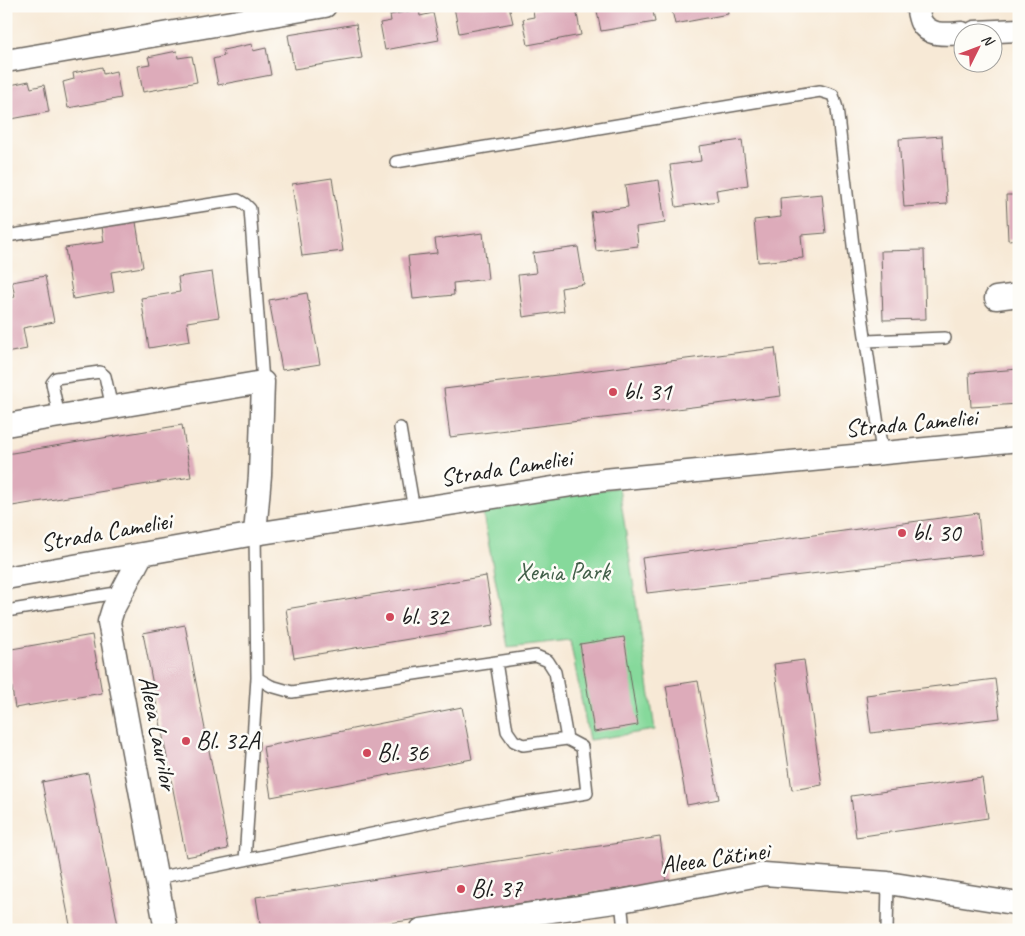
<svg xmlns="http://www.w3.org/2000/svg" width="1025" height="936" font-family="Caveat,sans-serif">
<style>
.green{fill:#86d99b;stroke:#517a5c}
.building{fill:#ddabba}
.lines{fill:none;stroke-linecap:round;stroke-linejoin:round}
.lane-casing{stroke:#69645d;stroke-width:14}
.street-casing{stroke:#69645d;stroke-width:25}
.lane{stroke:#fff;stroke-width:11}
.street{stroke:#fff;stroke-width:22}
.poi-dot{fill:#d1495b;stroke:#fdfcf7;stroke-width:2}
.labels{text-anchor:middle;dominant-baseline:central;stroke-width:5;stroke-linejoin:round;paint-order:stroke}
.poi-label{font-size:25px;fill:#1c1c1c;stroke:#fdfcf7;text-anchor:start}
.street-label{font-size:25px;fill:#1c1c1c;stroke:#fdfcf7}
.park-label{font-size:25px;fill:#415e48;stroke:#fdfcf7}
</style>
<rect width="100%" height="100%" fill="#fdfcf7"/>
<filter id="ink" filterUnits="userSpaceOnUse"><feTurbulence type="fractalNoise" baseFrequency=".02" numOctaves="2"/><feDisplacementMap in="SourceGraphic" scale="10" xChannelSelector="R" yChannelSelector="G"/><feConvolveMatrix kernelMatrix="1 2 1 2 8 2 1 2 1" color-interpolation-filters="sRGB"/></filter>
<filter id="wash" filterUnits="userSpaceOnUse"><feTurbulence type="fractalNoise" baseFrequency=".0096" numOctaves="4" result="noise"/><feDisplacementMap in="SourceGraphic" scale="20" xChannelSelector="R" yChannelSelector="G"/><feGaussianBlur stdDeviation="1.12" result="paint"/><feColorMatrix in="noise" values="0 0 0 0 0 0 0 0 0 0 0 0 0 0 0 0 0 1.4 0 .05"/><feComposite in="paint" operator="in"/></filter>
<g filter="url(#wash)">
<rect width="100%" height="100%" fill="#f7e9d6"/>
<path class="green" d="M 619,487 L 655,730 L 589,740 L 570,640 L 508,647 L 482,509 Z"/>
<g id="blocks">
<path class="building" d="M 509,6 L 513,23 L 459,33 L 454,7 Z
M 553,6 L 562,6 L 563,11 L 576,9 L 581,35 L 528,45 L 523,19 L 534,17 L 533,10 Z
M 596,6 L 652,6 L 655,22 L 601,31 Z
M 671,6 L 727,6 L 728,14 L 675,24 Z
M 419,9 L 420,16 L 433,13 L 439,40 L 385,50 L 380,23 L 391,21 L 390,15 Z
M 356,24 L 362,58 L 294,69 L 288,35 Z
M 252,44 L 253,51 L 266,48 L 271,75 L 218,85 L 213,59 L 224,56 L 223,50 Z
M 177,51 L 178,58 L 192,56 L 197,82 L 143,92 L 138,66 L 150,64 L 148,57 Z
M 102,67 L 103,74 L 116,71 L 121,98 L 68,108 L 63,82 L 74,79 L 73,73 Z
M 29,81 L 31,88 L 44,85 L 49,112 L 6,120 L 6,86 Z
M 942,136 L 947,204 L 904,207 L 899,139 Z
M 742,140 L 748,185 L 716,190 L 718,201 L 676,207 L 670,165 L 701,161 L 699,146 Z
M 332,178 L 343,251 L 302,256 L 292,184 Z
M 659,180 L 665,223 L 636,227 L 638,246 L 596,251 L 591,212 L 628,207 L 625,185 Z
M 822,194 L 826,233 L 801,235 L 803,258 L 758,262 L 754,220 L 781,217 L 780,198 Z
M 1006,195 L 1019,195 L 1019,239 L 1008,240 Z
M 136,222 L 143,267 L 111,272 L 114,292 L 73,299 L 65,248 L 104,242 L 102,227 Z
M 483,233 L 488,279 L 453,283 L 454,295 L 413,299 L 408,256 L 437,253 L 435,239 Z
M 578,247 L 584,284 L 561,288 L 564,311 L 523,317 L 518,275 L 536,273 L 533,253 Z
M 924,250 L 926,319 L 883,320 L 881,251 Z
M 212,272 L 219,317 L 187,322 L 190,341 L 149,348 L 141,298 L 180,292 L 178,277 Z
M 45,276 L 54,322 L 23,328 L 27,349 L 6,353 L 6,299 L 15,297 L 12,282 Z
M 307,293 L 320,364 L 282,370 L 269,300 Z
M 775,348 L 781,396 L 450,437 L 444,389 Z
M 1019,369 L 1019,404 L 971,407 L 969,373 Z
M 182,425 L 191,477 L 6,507 L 6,454 Z
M 978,513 L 982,554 L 647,593 L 642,558 Z
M 486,576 L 494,625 L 294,658 L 286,609 Z
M 185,625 L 228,849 L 186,857 L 143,633 Z
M 92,635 L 102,693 L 15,708 L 6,650 Z
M 624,637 L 638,725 L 594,732 L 580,644 Z
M 804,660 L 822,785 L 792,790 L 774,664 Z
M 995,679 L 1000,718 L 871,733 L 866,695 Z
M 698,681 L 719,799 L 687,805 L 666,686 Z
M 462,707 L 472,759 L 271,797 L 263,747 Z
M 88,773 L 119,930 L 71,930 L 42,782 Z
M 982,778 L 988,818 L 856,837 L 851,796 Z
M 660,837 L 666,882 L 343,930 L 261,930 L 256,897 Z"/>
</g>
</g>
<g filter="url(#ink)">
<use href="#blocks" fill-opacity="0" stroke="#69645d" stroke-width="1"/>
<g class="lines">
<defs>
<path id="lane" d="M 396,162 L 820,91 L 833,95 L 837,108 L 858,288 L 882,452
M 6,236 L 238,200 L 245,204 L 250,209 L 263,382
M 866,341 L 945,338
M 59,417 L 52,383 L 56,378 L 100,372 L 105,376 L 112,408
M 400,428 L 414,510
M 6,611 L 122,592
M 496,662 L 507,731 L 514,741 L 523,745 L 567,739
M 245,860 L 257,678 L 255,534
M 157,878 L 508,806 L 587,793 L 582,747 L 567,739 L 555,672 L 548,661 L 536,656 L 292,692 L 271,686 L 257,678
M 621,901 L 624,930
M 887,930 L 888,883"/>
<path id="street" d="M 917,6 C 918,11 919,18 921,22 C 929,37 948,34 962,33
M 975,32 L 1019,30
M 6,61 L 325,6
M 996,298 L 1019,295
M 6,425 L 263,382 L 260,475 L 255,534
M 142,554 L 113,609 L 109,622 L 166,930
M 6,578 L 255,534 L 604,480 L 1019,440
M 421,930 L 621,901 L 764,874 L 888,883 L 1019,904"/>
</defs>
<use href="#lane" class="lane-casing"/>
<use href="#street" class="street-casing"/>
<use href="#lane" class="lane"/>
<use href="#street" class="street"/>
</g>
</g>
<g class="poi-dot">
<circle cx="613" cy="392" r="5"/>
<circle cx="902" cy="533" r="5"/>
<circle cx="390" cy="617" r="5"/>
<circle cx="186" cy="741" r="5"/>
<circle cx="367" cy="753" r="5"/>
<circle cx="461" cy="889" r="5"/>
</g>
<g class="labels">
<g class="poi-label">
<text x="623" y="392">bl. 31</text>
<text x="912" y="533">bl. 30</text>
<text x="400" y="617">bl. 32</text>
<text x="196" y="741">Bl. 32A</text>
<text x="377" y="753">Bl. 36</text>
<text x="471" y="889">Bl. 37</text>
</g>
<g class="street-label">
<text transform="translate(911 423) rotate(-5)">Strada Cameliei</text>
<text transform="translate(506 468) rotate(-9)">Strada Cameliei</text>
<text transform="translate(106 532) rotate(-10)">Strada Cameliei</text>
<text transform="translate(158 733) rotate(79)">Aleea Laurilor</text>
<text transform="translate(715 858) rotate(-8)">Aleea Cătinei</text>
</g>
<g class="park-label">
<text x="563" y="572">Xenia Park</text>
</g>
</g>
<rect width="1025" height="936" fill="none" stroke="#fdfcf7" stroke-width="25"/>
<g transform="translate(978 48) rotate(48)"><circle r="24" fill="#fdfcf7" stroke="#a3a29f"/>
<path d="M0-4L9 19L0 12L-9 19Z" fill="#d1495b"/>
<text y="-8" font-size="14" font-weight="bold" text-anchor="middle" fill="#1c1c1c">N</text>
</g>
</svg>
